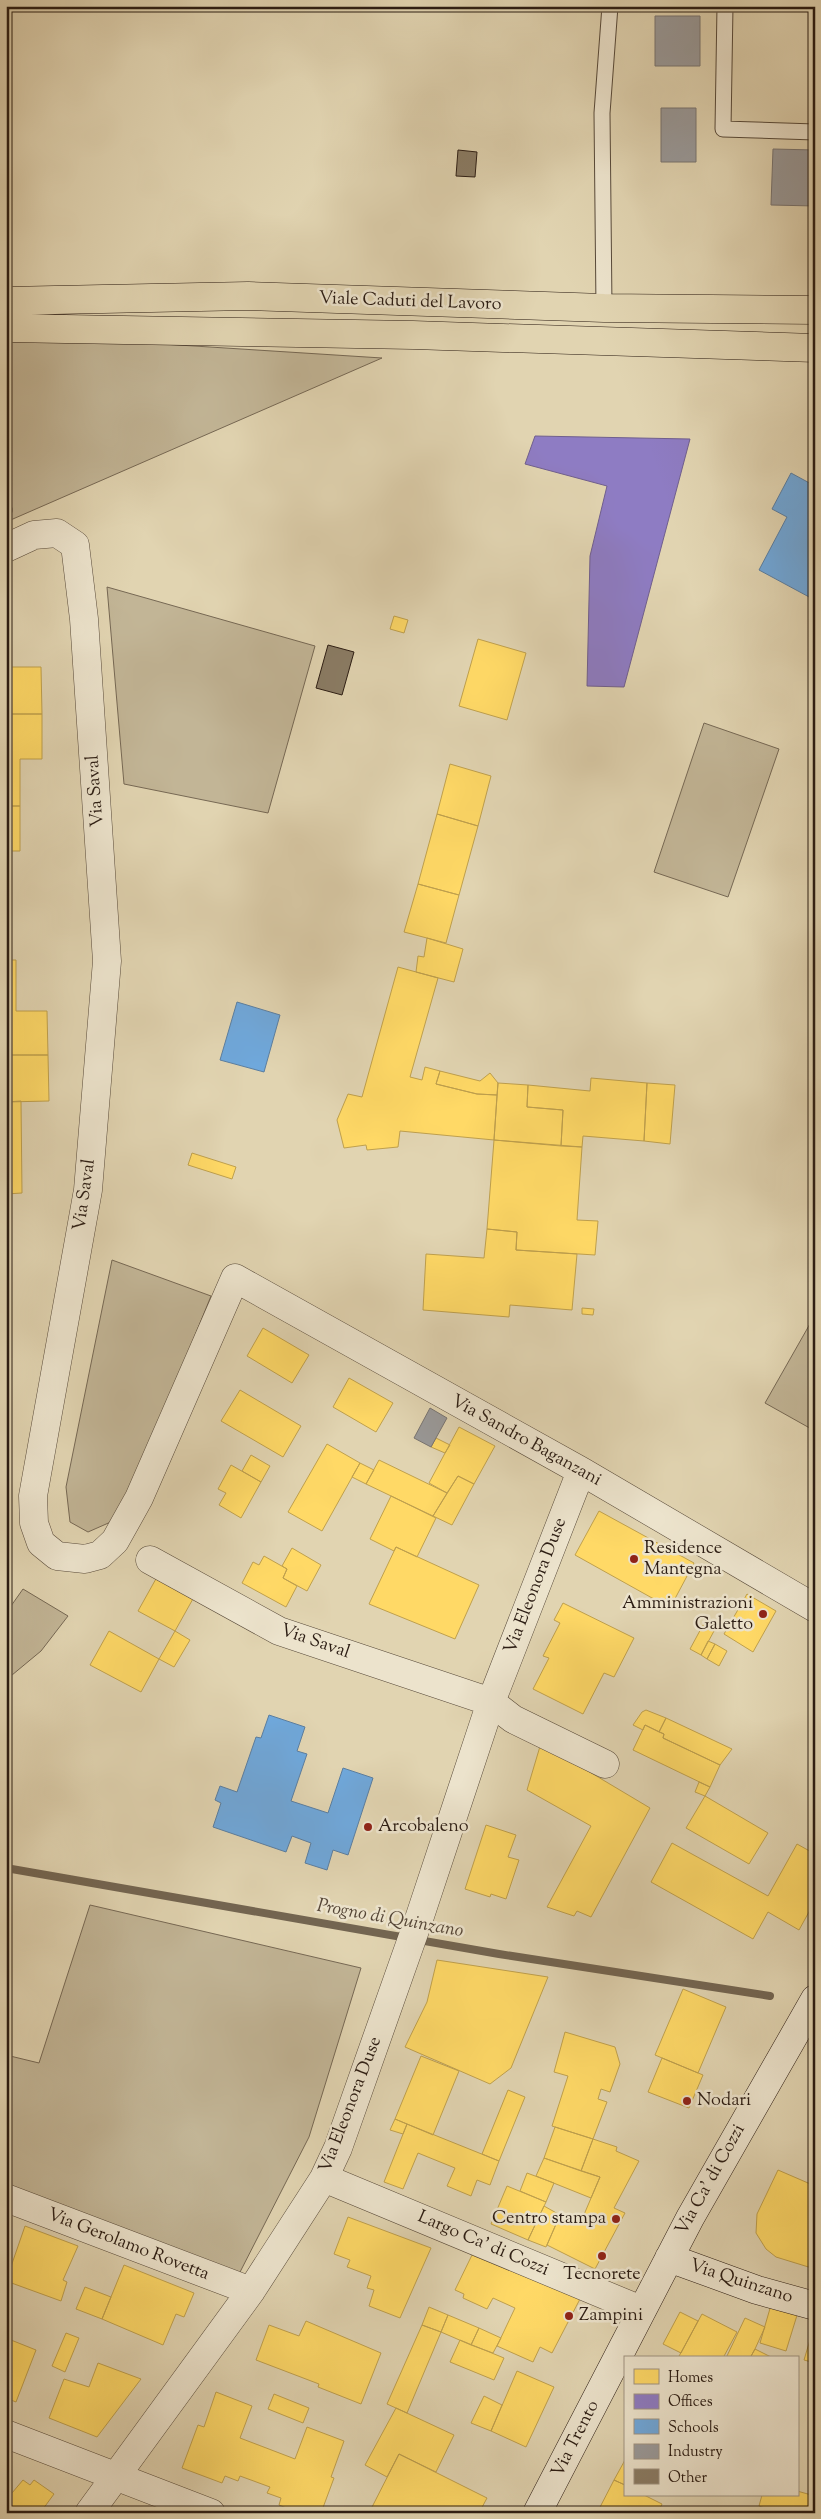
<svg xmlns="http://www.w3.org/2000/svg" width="821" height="2519" font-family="'Sorts Mill Goudy',serif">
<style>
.green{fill:#c2b596;stroke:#766854}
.homes{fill:#ffd966;stroke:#bfa04d}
.offices{fill:#8e7cc3;stroke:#705f8e}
.schools{fill:#6fa8dc;stroke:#5b7ea0}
.industry{fill:#999;stroke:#787471}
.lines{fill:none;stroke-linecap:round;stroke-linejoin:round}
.stream{stroke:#736551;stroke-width:8}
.building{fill:#8a7c65;stroke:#2b1c13}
.lane-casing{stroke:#584a3a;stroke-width:17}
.street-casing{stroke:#584a3a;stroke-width:29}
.secondary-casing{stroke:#2b1c13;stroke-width:29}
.primary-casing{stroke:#2b1c13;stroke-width:29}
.lane{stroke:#ece3cc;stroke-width:15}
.street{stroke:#ece3cc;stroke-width:28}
.secondary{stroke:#ece3cc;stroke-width:28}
.primary{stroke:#e1d4b1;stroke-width:28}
.poi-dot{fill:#8f2418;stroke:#ece3cc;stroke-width:2}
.labels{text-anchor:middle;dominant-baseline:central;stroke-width:5;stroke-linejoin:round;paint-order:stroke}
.street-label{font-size:18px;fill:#2b1c13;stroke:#ece3cc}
.poi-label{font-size:18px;fill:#2b1c13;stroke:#ece3cc;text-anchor:start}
.water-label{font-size:19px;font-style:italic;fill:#554637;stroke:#ece3cc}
</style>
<rect width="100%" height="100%" fill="#e1d4b1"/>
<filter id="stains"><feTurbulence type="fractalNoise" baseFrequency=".004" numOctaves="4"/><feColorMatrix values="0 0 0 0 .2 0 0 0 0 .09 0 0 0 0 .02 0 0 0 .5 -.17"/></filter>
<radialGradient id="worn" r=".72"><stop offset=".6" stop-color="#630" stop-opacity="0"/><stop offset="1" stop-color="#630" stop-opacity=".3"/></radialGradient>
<path class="green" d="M 6,334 L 382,358 L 6,522 Z
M 107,587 L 315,646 L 268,813 L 124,784 Z
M 704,723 L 779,749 L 728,897 L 654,872 Z
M 112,1260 L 211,1296 L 140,1471 L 113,1521 L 88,1532 L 70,1522 L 66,1487 Z
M 815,1315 L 815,1431 L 765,1403 Z
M 23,1589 L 68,1616 L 41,1651 L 6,1680 L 6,1613 Z
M 90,1905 L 361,1968 L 309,2137 L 238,2276 L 6,2189 L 6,2055 L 39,2063 Z"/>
<path class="homes" d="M 394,616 L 408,620 L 404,633 L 390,629 Z
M 478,639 L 526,653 L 507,720 L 459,706 Z
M 6,667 L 41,667 L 42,714 L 6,714 Z
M 6,714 L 42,714 L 42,759 L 20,759 L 20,806 L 6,806 Z
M 450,764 L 491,776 L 478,826 L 437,814 Z
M 6,806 L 20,806 L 20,851 L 6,851 Z
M 437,814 L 478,826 L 459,895 L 418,884 Z
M 418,884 L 459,895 L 446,943 L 404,932 Z
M 427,938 L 463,949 L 454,982 L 416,972 L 418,956 L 424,957 Z
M 6,960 L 16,960 L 16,1011 L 47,1011 L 48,1055 L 6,1055 Z
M 398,967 L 438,978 L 410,1077 L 422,1080 L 425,1067 L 440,1071 L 436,1084 L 477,1094 L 497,1095 L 494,1140 L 400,1131 L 398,1147 L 367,1150 L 366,1145 L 344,1148 L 337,1120 L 348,1094 L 362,1097 Z
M 6,1055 L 48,1055 L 49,1101 L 6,1102 Z
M 440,1071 L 480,1081 L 490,1073 L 498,1083 L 497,1095 L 477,1094 L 436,1084 Z
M 591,1078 L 647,1083 L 644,1141 L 583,1136 L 582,1147 L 561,1146 L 563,1110 L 527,1107 L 528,1085 L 590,1091 Z
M 498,1083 L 528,1085 L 527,1107 L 563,1110 L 561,1146 L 494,1140 Z
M 647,1083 L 675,1085 L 670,1144 L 644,1141 Z
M 21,1101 L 22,1193 L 6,1194 L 6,1102 Z
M 494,1140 L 582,1147 L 577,1220 L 598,1221 L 595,1255 L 516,1250 L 517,1232 L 487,1229 Z
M 192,1153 L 236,1167 L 232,1179 L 188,1165 Z
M 487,1229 L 517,1232 L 516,1250 L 577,1254 L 572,1310 L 510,1305 L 509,1317 L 423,1310 L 426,1254 L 484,1258 Z
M 582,1308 L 594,1309 L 593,1315 L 582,1314 Z
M 263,1328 L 309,1355 L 292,1383 L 247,1356 Z
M 349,1378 L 393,1403 L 376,1432 L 333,1407 Z
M 240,1390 L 301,1426 L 283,1457 L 221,1421 Z
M 459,1427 L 495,1446 L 474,1484 L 458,1476 L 447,1493 L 429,1483 Z
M 436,1438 L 450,1445 L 445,1453 L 431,1447 Z
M 327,1444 L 360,1463 L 322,1531 L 288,1512 Z
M 251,1455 L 270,1466 L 261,1482 L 242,1471 Z
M 379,1460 L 447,1493 L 433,1516 L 366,1484 Z
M 360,1463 L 374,1470 L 366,1484 L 352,1477 Z
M 231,1465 L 261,1482 L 241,1518 L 219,1505 L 226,1493 L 218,1489 Z
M 458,1476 L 474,1484 L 452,1525 L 433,1516 Z
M 391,1496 L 436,1518 L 417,1557 L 396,1547 L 394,1551 L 370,1539 Z
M 599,1511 L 694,1563 L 670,1608 L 575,1555 Z
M 396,1547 L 479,1585 L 455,1639 L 369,1604 Z
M 292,1548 L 321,1565 L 307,1591 L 283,1578 L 287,1569 L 282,1566 Z
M 264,1556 L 287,1569 L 283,1578 L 297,1586 L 286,1607 L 242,1583 L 253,1562 L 259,1565 Z
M 157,1577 L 194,1597 L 175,1631 L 138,1611 Z
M 747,1594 L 776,1611 L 753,1652 L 724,1634 Z
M 563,1603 L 634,1638 L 614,1677 L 604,1673 L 583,1714 L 533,1689 L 549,1658 L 543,1656 L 560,1623 L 554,1620 Z
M 703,1625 L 714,1631 L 701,1655 L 690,1649 Z
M 109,1631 L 159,1659 L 141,1692 L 90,1665 Z
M 175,1631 L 190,1640 L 174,1667 L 159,1659 Z
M 708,1641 L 715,1644 L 707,1659 L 701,1655 Z
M 715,1644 L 727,1651 L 719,1666 L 707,1659 Z
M 815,1683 L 815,1697 L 809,1694 Z
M 646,1710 L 666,1718 L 659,1732 L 645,1725 L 643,1730 L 633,1725 L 642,1712 Z
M 666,1718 L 732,1749 L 720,1765 L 663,1738 L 664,1734 L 659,1732 Z
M 645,1725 L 664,1734 L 663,1738 L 720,1765 L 710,1787 L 633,1750 Z
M 541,1743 L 650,1808 L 591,1917 L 577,1911 L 574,1916 L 547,1907 L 591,1826 L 527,1790 Z
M 699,1782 L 710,1787 L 705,1796 L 695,1792 Z
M 705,1796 L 768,1833 L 749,1864 L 686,1828 Z
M 486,1825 L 516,1835 L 508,1857 L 519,1860 L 506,1899 L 491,1894 L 490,1897 L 465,1889 Z
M 672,1843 L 768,1896 L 797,1844 L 815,1854 L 815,1901 L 799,1930 L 768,1912 L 753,1939 L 651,1882 Z
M 437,1960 L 548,1977 L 511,2068 L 490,2084 L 405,2047 L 427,2002 Z
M 683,1989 L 726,2007 L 698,2073 L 655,2055 Z
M 565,2032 L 615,2047 L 620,2064 L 610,2092 L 601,2089 L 598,2099 L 607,2102 L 593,2139 L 552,2126 L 568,2076 L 554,2072 Z
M 421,2056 L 459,2071 L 433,2135 L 395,2119 Z
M 662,2058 L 703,2075 L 689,2108 L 648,2092 Z
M 508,2090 L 525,2097 L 499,2161 L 482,2154 Z
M 395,2119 L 407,2124 L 403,2134 L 390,2130 Z
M 407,2124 L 499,2161 L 490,2185 L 477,2180 L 471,2196 L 447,2186 L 455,2168 L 418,2153 L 403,2189 L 384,2182 Z
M 555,2127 L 593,2139 L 581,2171 L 544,2158 Z
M 593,2139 L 617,2147 L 616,2151 L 639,2161 L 614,2208 L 625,2213 L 595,2269 L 547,2245 L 560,2215 L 580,2224 L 600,2177 L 581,2171 Z
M 544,2158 L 600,2177 L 591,2198 L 536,2176 Z
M 778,2170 L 815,2186 L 815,2269 L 776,2257 L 766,2249 L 756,2233 L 757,2214 Z
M 527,2173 L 554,2183 L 546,2202 L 520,2191 Z
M 507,2186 L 546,2202 L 528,2240 L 491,2224 Z
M 544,2206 L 560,2215 L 546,2247 L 528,2240 Z
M 348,2217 L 431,2248 L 400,2318 L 369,2306 L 374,2290 L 367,2288 L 371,2276 L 347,2267 L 350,2260 L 334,2254 Z
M 25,2226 L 78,2246 L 63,2280 L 67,2282 L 61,2301 L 6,2281 Z
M 472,2255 L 580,2299 L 552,2353 L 540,2347 L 533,2362 L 497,2346 L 515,2308 L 493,2298 L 487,2309 L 463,2298 L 464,2294 L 455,2290 Z
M 124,2265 L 194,2293 L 184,2317 L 176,2314 L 163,2345 L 102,2319 Z
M 85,2287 L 111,2297 L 102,2319 L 76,2309 Z
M 771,2305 L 798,2312 L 786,2351 L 760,2343 Z
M 429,2307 L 448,2315 L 441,2332 L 422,2325 Z
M 680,2312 L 698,2321 L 681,2353 L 663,2344 Z
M 702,2314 L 737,2332 L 723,2358 L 678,2358 Z
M 448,2315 L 479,2328 L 471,2345 L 441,2332 Z
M 745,2318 L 765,2327 L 755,2349 L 750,2358 L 726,2358 Z
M 306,2321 L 381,2353 L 361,2404 L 318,2387 L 319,2384 L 256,2360 L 269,2325 L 299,2336 Z
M 815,2323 L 815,2363 L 804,2360 Z
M 422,2325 L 441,2332 L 407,2413 L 387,2404 Z
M 479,2328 L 501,2338 L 493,2353 L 471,2345 Z
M 66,2333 L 79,2338 L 65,2372 L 52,2366 Z
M 6,2338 L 36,2350 L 16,2402 L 6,2398 Z
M 460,2340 L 504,2358 L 494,2380 L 450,2362 Z
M 755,2349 L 773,2358 L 750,2358 Z
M 98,2363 L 141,2379 L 97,2437 L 49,2418 L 64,2379 L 89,2387 Z
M 517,2371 L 554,2387 L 526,2447 L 491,2431 Z
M 216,2392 L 252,2406 L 240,2438 L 295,2459 L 307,2427 L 344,2441 L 331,2477 L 334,2478 L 321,2513 L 299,2513 L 279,2505 L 281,2498 L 267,2493 L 270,2487 L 240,2476 L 238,2481 L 225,2476 L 222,2483 L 182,2468 L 198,2425 L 204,2427 Z
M 274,2394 L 309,2408 L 303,2423 L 268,2409 Z
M 484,2396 L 502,2405 L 491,2431 L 471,2423 Z
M 396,2408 L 454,2435 L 436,2472 L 399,2454 L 387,2477 L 365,2465 Z
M 399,2454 L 487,2498 L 479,2513 L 369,2513 Z
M 625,2460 L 625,2485 L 614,2480 Z
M 23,2480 L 30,2485 L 34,2480 L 54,2494 L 40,2513 L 6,2513 L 6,2489 L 12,2493 Z
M 614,2480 L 625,2485 L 625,2495 L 644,2495 L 662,2504 L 658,2513 L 597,2513 Z
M 797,2491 L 815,2496 L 815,2513 L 779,2513 L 759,2506 L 762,2495 L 797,2495 Z"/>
<path class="offices" d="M 535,436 L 690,439 L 624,687 L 587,686 L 590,556 L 607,486 L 525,464 Z"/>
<path class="schools" d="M 791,473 L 815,486 L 815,591 L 811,598 L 759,570 L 787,517 L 772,509 Z
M 237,1002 L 280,1015 L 264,1072 L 220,1060 Z
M 269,1715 L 305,1727 L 297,1751 L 307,1754 L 291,1801 L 328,1813 L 343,1768 L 373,1778 L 348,1855 L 333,1850 L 327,1870 L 305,1863 L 311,1843 L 292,1836 L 286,1852 L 213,1827 L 221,1803 L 215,1800 L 220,1786 L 237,1792 L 256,1737 L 261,1738 Z"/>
<path class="industry" d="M 655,16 L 700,16 L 700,66 L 655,66 Z
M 661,108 L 696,108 L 696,162 L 661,162 Z
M 773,149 L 815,150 L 815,206 L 771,205 Z
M 430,1408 L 447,1418 L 431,1447 L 414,1438 Z"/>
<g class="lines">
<path class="stream" d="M 6,510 L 9,510
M 6,1868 L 499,1954 L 770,1996"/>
</g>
<path class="building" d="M 458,150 L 477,152 L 475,177 L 456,176 Z
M 328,645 L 354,652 L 342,695 L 316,688 Z"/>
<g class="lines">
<defs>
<path id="lane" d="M 725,6 L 723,129 L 815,132
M 604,308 L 602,113 L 610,6"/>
<path id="street" d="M 6,548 L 34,535 L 57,533 L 75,545 L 84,619 L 107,961 L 88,1190 L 33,1496 L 34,1523 L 41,1543 L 57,1556 L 85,1559 L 100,1555 L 115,1541 L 139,1498 L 235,1278 L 581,1471 L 815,1608
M 150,1560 L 279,1631 L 491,1702 L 513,1719 L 605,1764
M 324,2178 L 641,2310
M 6,2198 L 251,2291
M 6,2434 L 211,2513
M 89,2513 L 251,2291 L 324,2178 L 338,2148 L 420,1916 L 491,1702 L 581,1471"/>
<path id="secondary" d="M 669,2258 L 757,2290 L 815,2306
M 537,2513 L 690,2218 L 815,1999"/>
<path id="primary" d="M 6,301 L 248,296 L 604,308 L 815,310
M 6,328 L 413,335 L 815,348"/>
</defs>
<use href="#lane" class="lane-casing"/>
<use href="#street" class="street-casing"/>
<use href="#secondary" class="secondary-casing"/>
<use href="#primary" class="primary-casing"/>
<use href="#lane" class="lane"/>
<use href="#street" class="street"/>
<use href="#secondary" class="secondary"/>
<use href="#primary" class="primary"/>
</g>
<g class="poi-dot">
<circle cx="634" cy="1559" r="5"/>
<circle cx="763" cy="1614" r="5"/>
<circle cx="368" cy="1827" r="5"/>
<circle cx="687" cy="2101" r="5"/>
<circle cx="616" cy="2219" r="5"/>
<circle cx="602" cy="2256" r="5"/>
<circle cx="569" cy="2316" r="5"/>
</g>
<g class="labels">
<g class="street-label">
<text transform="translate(410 302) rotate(2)">Viale Caduti del Lavoro</text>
<text transform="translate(96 791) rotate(-94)">Via Saval</text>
<text transform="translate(85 1195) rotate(-82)">Via Saval</text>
<text transform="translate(526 1441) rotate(29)">Via Sandro Baganzani</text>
<text transform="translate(536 1586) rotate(-69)">Via Eleonora Duse</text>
<text transform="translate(315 1642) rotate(19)">Via Saval</text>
<text transform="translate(351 2105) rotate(-69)">Via Eleonora Duse</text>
<text transform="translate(711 2180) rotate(-61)">Via Ca' di Cozzi</text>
<text transform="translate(483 2244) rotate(23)">Largo Ca' di Cozzi</text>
<text transform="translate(128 2245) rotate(21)">Via Gerolamo Rovetta</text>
<text transform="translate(741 2282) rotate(18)">Via Quinzano</text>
<text transform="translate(576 2439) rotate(-63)">Via Trento</text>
</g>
<g class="poi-label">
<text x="644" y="1549">Residence<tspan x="644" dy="21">Mantegna</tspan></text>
<text x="753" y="1604" text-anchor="end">Amministrazioni<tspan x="753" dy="21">Galetto</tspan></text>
<text x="378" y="1827">Arcobaleno</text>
<text x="697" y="2101">Nodari</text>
<text x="606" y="2219" text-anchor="end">Centro stampa</text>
<text x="602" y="2275" text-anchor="middle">Tecnorete</text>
<text x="579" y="2316">Zampini</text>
</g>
<g class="water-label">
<text transform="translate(390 1919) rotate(10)">Progno di Quinzano</text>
</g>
</g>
<rect width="821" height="2519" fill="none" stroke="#e1d4b1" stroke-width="25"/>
<rect x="8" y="8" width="806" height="2504" fill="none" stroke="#2b1c13" stroke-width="2.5"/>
<rect x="12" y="12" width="796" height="2494" fill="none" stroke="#2b1c13"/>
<rect x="624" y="2356" width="175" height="140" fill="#ece3cc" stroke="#9f9382"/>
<rect x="634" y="2369" width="25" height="15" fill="#ffd966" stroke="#9f9382"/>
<text x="668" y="2382" font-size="15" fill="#2b1c13">Homes</text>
<rect x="634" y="2394" width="25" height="15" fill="#8e7cc3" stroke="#9f9382"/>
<text x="668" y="2406" font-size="15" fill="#2b1c13">Offices</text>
<rect x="634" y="2419" width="25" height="15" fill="#6fa8dc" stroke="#9f9382"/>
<text x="668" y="2432" font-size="15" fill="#2b1c13">Schools</text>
<rect x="634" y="2444" width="25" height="15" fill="#999999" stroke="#9f9382"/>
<text x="668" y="2456" font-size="15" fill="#2b1c13">Industry</text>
<rect x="634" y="2469" width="25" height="15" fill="#8a7c65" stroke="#9f9382"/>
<text x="668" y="2482" font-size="15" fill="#2b1c13">Other</text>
<rect width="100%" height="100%" filter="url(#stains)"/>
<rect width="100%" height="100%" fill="url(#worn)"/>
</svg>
